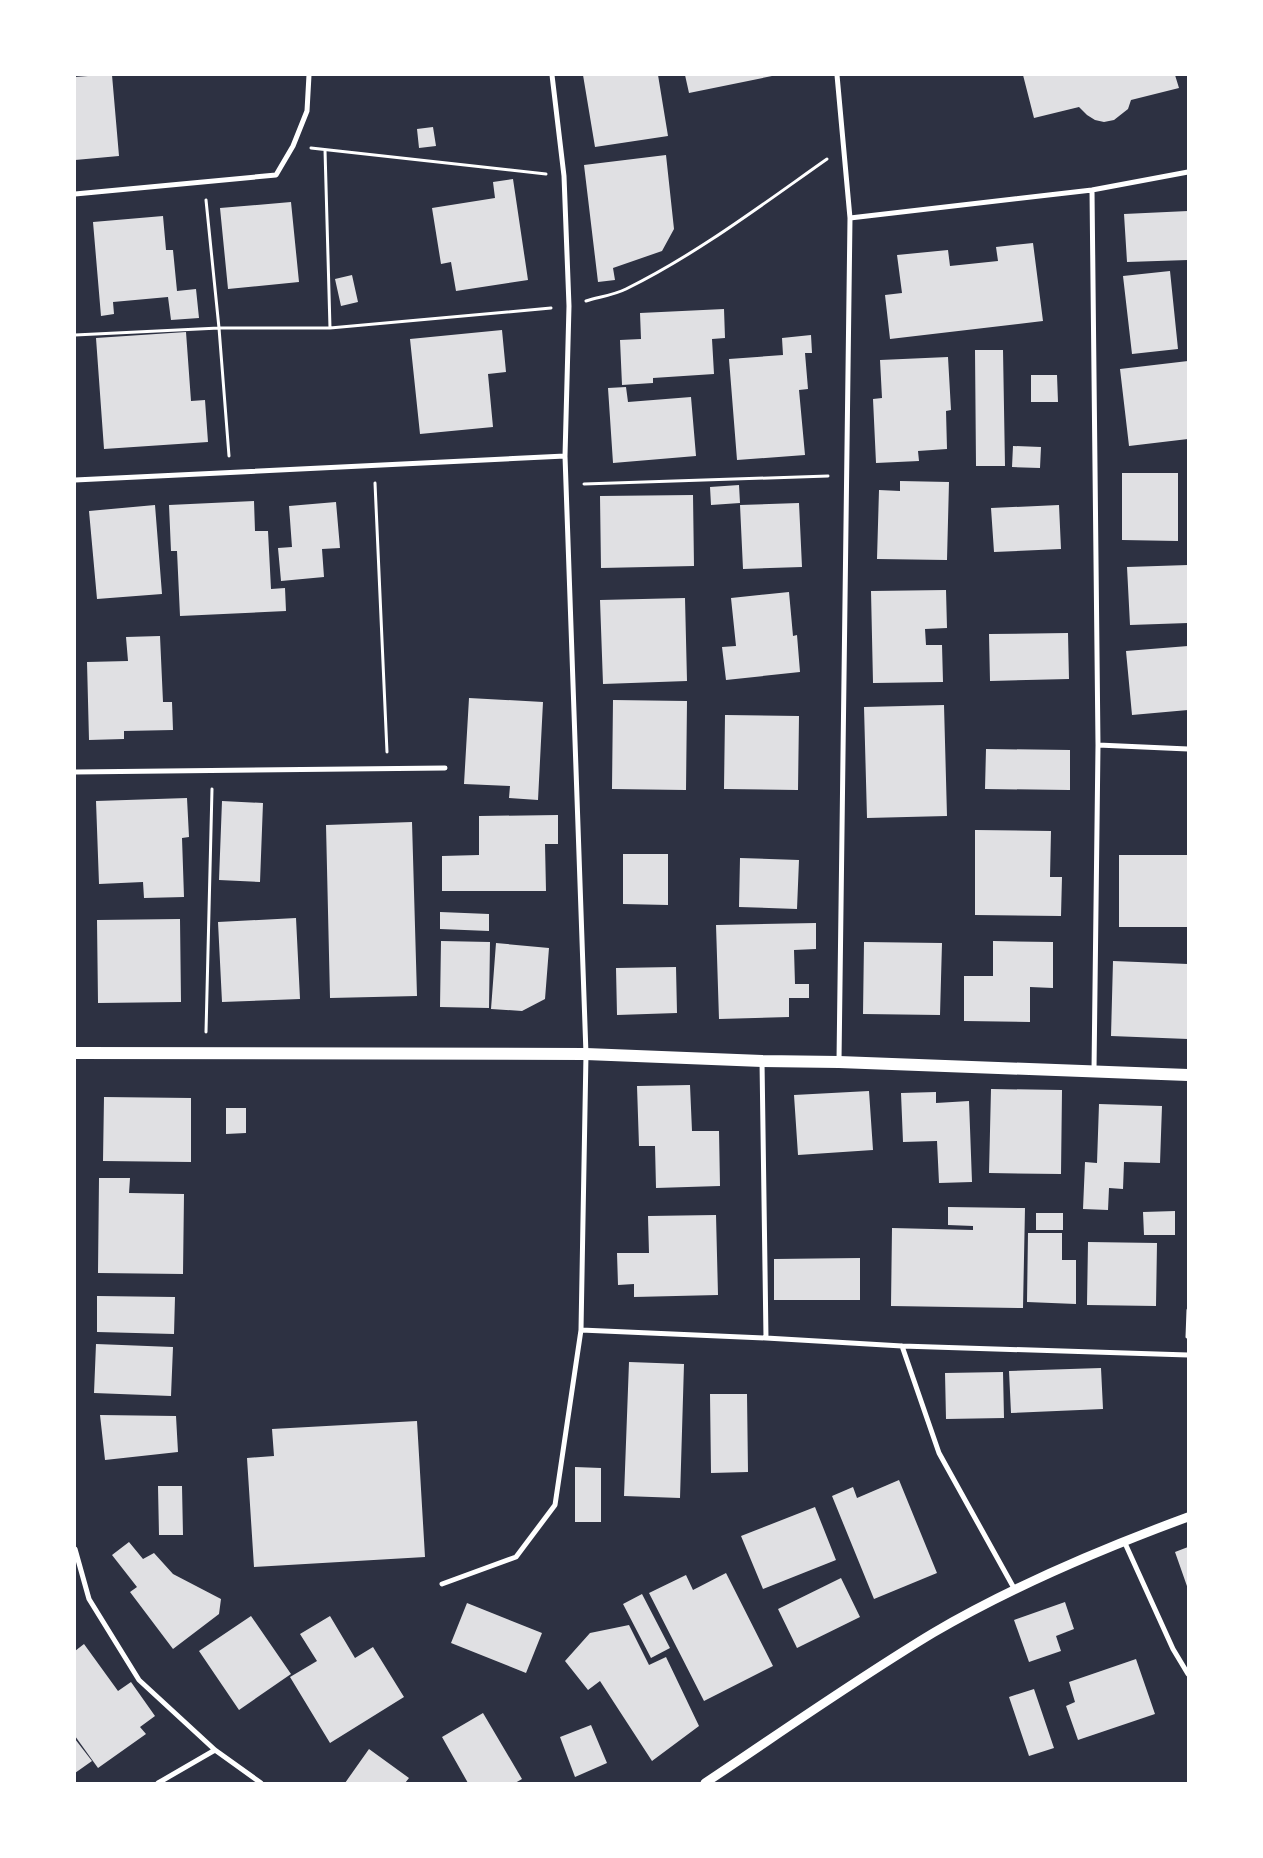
<svg xmlns="http://www.w3.org/2000/svg" width="1263" height="1858" font-family="'DejaVu Sans',sans-serif">
<style>
.building{fill:#e0e0e3}
.lines{fill:none;stroke-linecap:round;stroke-linejoin:round}
.path{stroke:#fff;stroke-width:3}
.minor{stroke:#fff;stroke-width:5}
.tertiary{stroke:#fff;stroke-width:9}
.primary{stroke:#fff;stroke-width:12}
</style>
<rect width="100%" height="100%" fill="#2d3142"/>
<path class="building" d="M 101,75 L 112,75 L 119,156 L 75,160 L 75,77 Z
M 583,75 L 658,75 L 668,136 L 595,147 Z
M 685,75 L 772,75 L 772,76 L 689,93 Z
M 1023,75 L 1175,75 L 1179,88 L 1131,100 L 1128,109 L 1114,120 L 1104,122 L 1095,120 L 1087,115 L 1079,107 L 1034,118 Z
M 433,127 L 436,146 L 419,148 L 417,129 Z
M 666,155 L 674,229 L 662,251 L 613,268 L 615,280 L 598,282 L 584,165 Z
M 513,179 L 528,280 L 456,291 L 451,262 L 441,264 L 432,208 L 495,198 L 493,182 Z
M 291,202 L 299,282 L 228,289 L 220,208 Z
M 1188,211 L 1188,260 L 1127,262 L 1124,214 Z
M 163,216 L 166,250 L 173,250 L 177,291 L 196,289 L 199,318 L 171,320 L 168,297 L 113,302 L 114,314 L 101,316 L 93,222 Z
M 1033,243 L 1043,321 L 890,339 L 885,295 L 902,293 L 897,255 L 948,250 L 950,266 L 998,261 L 996,247 Z
M 1170,271 L 1178,349 L 1132,354 L 1123,276 Z
M 352,275 L 358,302 L 341,306 L 335,279 Z
M 724,309 L 725,338 L 712,339 L 714,374 L 653,378 L 653,383 L 622,385 L 620,340 L 641,339 L 640,313 Z
M 502,330 L 506,372 L 488,374 L 493,427 L 420,434 L 410,339 Z
M 186,332 L 191,401 L 205,400 L 208,442 L 104,449 L 96,338 Z
M 811,335 L 812,353 L 805,353 L 808,389 L 799,390 L 805,455 L 737,460 L 729,359 L 783,355 L 782,338 Z
M 975,350 L 1003,350 L 1005,466 L 976,466 Z
M 948,357 L 951,410 L 946,411 L 947,449 L 918,451 L 919,461 L 876,463 L 873,399 L 882,398 L 880,360 Z
M 1188,361 L 1188,439 L 1129,446 L 1120,369 Z
M 1031,375 L 1057,375 L 1058,402 L 1031,402 Z
M 626,387 L 628,402 L 691,397 L 696,456 L 613,463 L 608,388 Z
M 1013,446 L 1041,447 L 1040,468 L 1012,467 Z
M 1122,473 L 1178,473 L 1178,541 L 1122,540 Z
M 900,481 L 949,482 L 947,560 L 877,559 L 879,490 L 900,491 Z
M 739,485 L 740,503 L 711,505 L 710,487 Z
M 693,495 L 694,566 L 601,568 L 600,496 Z
M 254,501 L 255,531 L 268,531 L 271,589 L 285,588 L 286,611 L 180,616 L 177,551 L 171,551 L 169,505 Z
M 336,502 L 340,548 L 322,549 L 324,577 L 281,581 L 278,548 L 292,547 L 289,506 Z
M 799,503 L 802,567 L 743,569 L 740,505 Z
M 155,505 L 162,594 L 97,599 L 89,511 Z
M 1059,505 L 1061,549 L 994,552 L 991,508 Z
M 1188,565 L 1188,623 L 1130,625 L 1127,567 Z
M 946,590 L 947,628 L 925,629 L 926,645 L 942,645 L 943,682 L 873,683 L 871,591 Z
M 789,592 L 793,636 L 797,635 L 800,672 L 726,680 L 722,647 L 736,646 L 731,598 Z
M 685,598 L 687,681 L 603,684 L 600,600 Z
M 1068,633 L 1069,679 L 990,681 L 989,634 Z
M 160,636 L 163,702 L 172,702 L 173,730 L 124,731 L 124,739 L 89,740 L 87,662 L 128,661 L 126,637 Z
M 1188,646 L 1188,710 L 1132,715 L 1126,651 Z
M 469,698 L 543,702 L 538,800 L 509,798 L 510,786 L 464,784 Z
M 613,700 L 687,701 L 686,790 L 612,789 Z
M 944,705 L 947,816 L 867,818 L 864,707 Z
M 725,715 L 799,716 L 798,790 L 724,789 Z
M 986,749 L 1070,750 L 1070,790 L 985,789 Z
M 187,798 L 189,837 L 182,838 L 184,897 L 144,898 L 143,882 L 99,884 L 96,801 Z
M 222,801 L 263,803 L 260,882 L 219,880 Z
M 558,815 L 558,844 L 545,844 L 546,891 L 442,891 L 442,856 L 479,855 L 479,816 Z
M 412,822 L 417,996 L 330,998 L 326,825 Z
M 975,830 L 1051,831 L 1050,877 L 1062,877 L 1061,916 L 975,915 Z
M 623,854 L 668,854 L 668,905 L 623,904 Z
M 1119,855 L 1188,855 L 1188,927 L 1119,927 Z
M 740,858 L 799,860 L 797,909 L 739,907 Z
M 440,912 L 489,914 L 489,931 L 440,929 Z
M 296,918 L 300,999 L 222,1002 L 218,922 Z
M 180,919 L 181,1002 L 98,1003 L 97,920 Z
M 816,923 L 816,949 L 794,950 L 795,984 L 809,984 L 809,998 L 789,998 L 789,1017 L 719,1019 L 716,925 Z
M 441,941 L 490,942 L 489,1008 L 440,1007 Z
M 993,941 L 1053,942 L 1053,988 L 1030,987 L 1030,1022 L 964,1021 L 964,976 L 993,976 Z
M 864,942 L 942,943 L 940,1015 L 863,1014 Z
M 496,943 L 549,948 L 545,999 L 522,1011 L 491,1009 Z
M 1113,961 L 1188,964 L 1188,1039 L 1111,1036 Z
M 676,967 L 677,1013 L 617,1015 L 616,968 Z
M 690,1085 L 692,1131 L 719,1131 L 720,1186 L 656,1188 L 655,1146 L 639,1146 L 637,1086 Z
M 991,1089 L 1062,1090 L 1061,1174 L 989,1173 Z
M 869,1091 L 873,1150 L 798,1155 L 794,1095 Z
M 936,1092 L 936,1103 L 969,1101 L 972,1182 L 939,1183 L 937,1141 L 903,1142 L 901,1093 Z
M 104,1097 L 191,1098 L 191,1162 L 103,1161 Z
M 1099,1104 L 1162,1106 L 1160,1163 L 1124,1162 L 1123,1189 L 1109,1188 L 1108,1210 L 1083,1209 L 1085,1162 L 1097,1163 Z
M 226,1108 L 246,1108 L 246,1133 L 226,1134 Z
M 99,1178 L 130,1178 L 129,1193 L 184,1194 L 183,1274 L 98,1273 Z
M 948,1207 L 1025,1208 L 1023,1308 L 891,1306 L 892,1228 L 973,1230 L 973,1226 L 948,1225 Z
M 1175,1211 L 1175,1235 L 1144,1235 L 1143,1212 Z
M 1036,1213 L 1063,1213 L 1063,1230 L 1036,1230 Z
M 716,1215 L 718,1295 L 634,1297 L 634,1284 L 618,1285 L 617,1253 L 649,1253 L 648,1216 Z
M 1028,1233 L 1062,1233 L 1062,1260 L 1076,1260 L 1076,1304 L 1027,1302 Z
M 1088,1242 L 1157,1243 L 1156,1306 L 1087,1305 Z
M 860,1258 L 860,1300 L 774,1300 L 774,1259 Z
M 97,1296 L 175,1297 L 174,1334 L 97,1332 Z
M 96,1344 L 173,1347 L 171,1396 L 94,1393 Z
M 629,1362 L 684,1364 L 680,1498 L 624,1496 Z
M 1101,1368 L 1103,1409 L 1011,1413 L 1009,1371 Z
M 1003,1372 L 1004,1418 L 946,1419 L 945,1373 Z
M 710,1394 L 747,1394 L 748,1472 L 711,1473 Z
M 100,1415 L 176,1416 L 178,1452 L 105,1460 Z
M 417,1421 L 425,1557 L 254,1567 L 247,1458 L 274,1456 L 272,1429 Z
M 575,1467 L 601,1468 L 601,1522 L 575,1522 Z
M 899,1480 L 937,1573 L 874,1599 L 832,1496 L 853,1487 L 857,1498 Z
M 158,1486 L 182,1486 L 183,1535 L 159,1535 Z
M 815,1507 L 836,1560 L 763,1589 L 741,1536 Z
M 129,1542 L 143,1559 L 154,1553 L 173,1574 L 221,1599 L 219,1614 L 173,1649 L 130,1592 L 137,1587 L 112,1555 Z
M 1188,1547 L 1188,1589 L 1175,1552 Z
M 726,1573 L 773,1666 L 704,1701 L 649,1593 L 686,1575 L 693,1590 Z
M 841,1578 L 860,1617 L 797,1648 L 778,1609 Z
M 642,1594 L 670,1648 L 651,1658 L 623,1604 Z
M 1065,1602 L 1074,1629 L 1056,1636 L 1061,1651 L 1029,1662 L 1014,1620 Z
M 467,1603 L 542,1633 L 526,1673 L 451,1643 Z
M 251,1616 L 291,1674 L 239,1710 L 199,1651 Z
M 330,1616 L 355,1658 L 373,1647 L 404,1697 L 330,1743 L 290,1677 L 317,1661 L 300,1634 Z
M 629,1625 L 649,1665 L 666,1657 L 699,1726 L 652,1761 L 600,1681 L 588,1690 L 565,1661 L 590,1633 Z
M 84,1644 L 118,1691 L 131,1682 L 155,1716 L 140,1727 L 146,1734 L 98,1768 L 75,1736 L 75,1651 Z
M 1136,1659 L 1155,1714 L 1078,1740 L 1066,1706 L 1075,1702 L 1069,1682 Z
M 1034,1689 L 1054,1748 L 1029,1756 L 1009,1697 Z
M 483,1713 L 522,1779 L 515,1783 L 468,1783 L 442,1737 Z
M 591,1725 L 607,1763 L 575,1777 L 560,1737 Z
M 75,1739 L 92,1761 L 75,1773 Z
M 369,1749 L 409,1778 L 405,1783 L 345,1783 Z"/>
<g class="lines">
<path class="path" d="M 311,148 L 546,174
M 325,150 L 330,328
M 206,200 L 219,328 L 229,456
M 586,301 C 599,297 614,295 626,289 C 697,254 763,204 827,159
M 75,335 L 219,328 L 330,328 L 551,308
M 375,483 L 387,752
M 584,484 L 828,476
M 206,1032 L 212,789
M 1187,1337 L 1188,1310"/>
<path class="minor" d="M 837,75 L 850,218 L 839,1061
M 1092,190 L 1098,745 L 1094,1070
M 75,194 L 276,175 L 293,146 L 307,111 L 309,75
M 850,218 L 1092,190 L 1188,172
M 75,480 L 565,456
M 1098,745 L 1188,749
M 75,772 L 445,768
M 762,1061 L 766,1338
M 581,1330 L 766,1338 L 902,1346 L 1188,1355
M 902,1346 L 939,1453 L 1015,1590
M 1124,1541 L 1173,1649 L 1188,1674
M 75,1549 L 89,1599 L 139,1680 L 215,1750 L 261,1783
M 442,1584 L 516,1557 L 555,1505 L 581,1330 L 586,1054 L 565,456 L 569,306 L 564,176 L 552,75
M 158,1783 L 215,1750"/>
<path class="tertiary" d="M 705,1783 C 780,1733 855,1680 933,1633 C 1013,1586 1101,1549 1188,1517"/>
<path class="primary" d="M 75,1053 L 586,1054 L 762,1061 L 839,1062 L 1188,1075"/>
</g>
<rect width="1263" height="1858" fill="none" stroke="#ffffff" stroke-width="152"/>
</svg>
